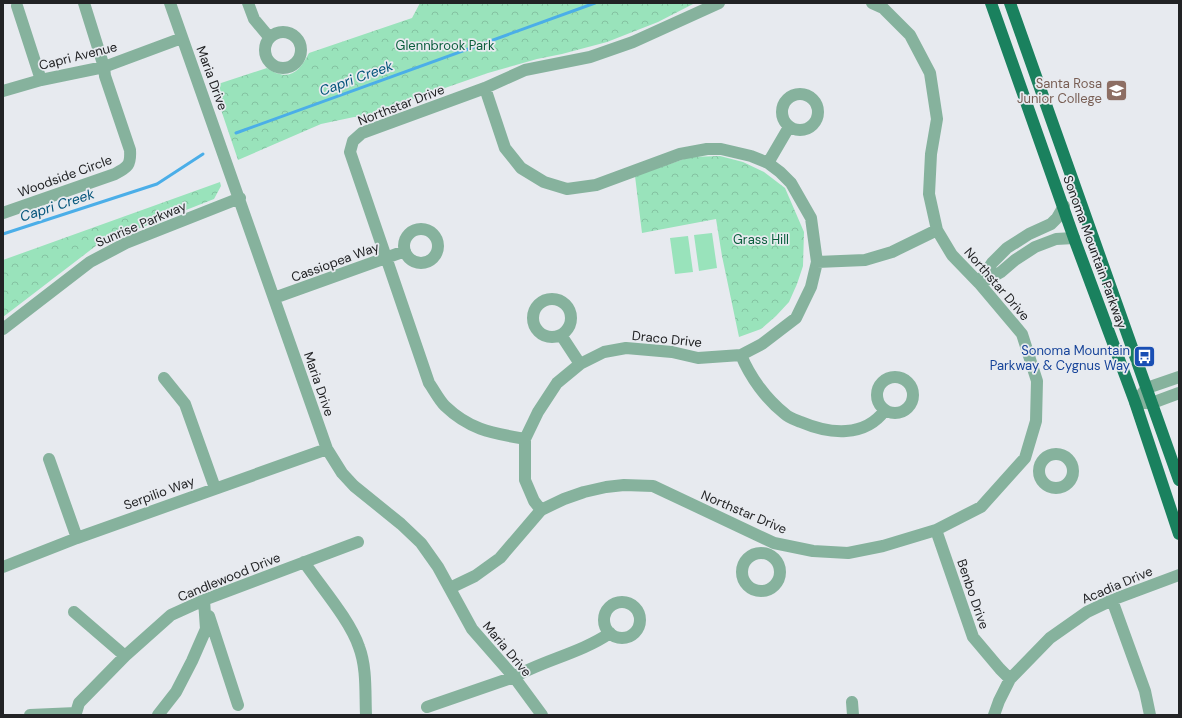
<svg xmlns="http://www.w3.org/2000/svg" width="1182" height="718" font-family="'DM Sans',sans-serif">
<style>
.park{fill:url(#park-crowns)}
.pitch{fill:#99e3bb}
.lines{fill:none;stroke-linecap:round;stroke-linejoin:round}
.stream{stroke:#4baee8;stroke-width:3}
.minor{stroke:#86b29d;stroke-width:12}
.major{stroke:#1a815e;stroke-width:12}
.labels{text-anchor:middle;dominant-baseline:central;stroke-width:3.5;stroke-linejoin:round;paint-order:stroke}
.park-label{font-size:13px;fill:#0a5e3d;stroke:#e7eaef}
.street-label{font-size:13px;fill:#222325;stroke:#e7eaef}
.education-label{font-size:13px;fill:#785e54;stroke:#e7eaef;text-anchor:end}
.transit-label{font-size:13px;fill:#164399;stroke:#e7eaef;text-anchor:end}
.water-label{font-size:14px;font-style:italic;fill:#02547a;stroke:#e7eaef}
</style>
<defs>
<pattern id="park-crowns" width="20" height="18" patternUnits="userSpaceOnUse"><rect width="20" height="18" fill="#99e3bb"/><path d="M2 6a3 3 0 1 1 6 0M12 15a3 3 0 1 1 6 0" fill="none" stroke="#84c2a1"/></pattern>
</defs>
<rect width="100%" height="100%" fill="#e7eaef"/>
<path class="park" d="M 420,3 L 695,3 L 658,22 L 607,42 L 562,54 L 537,59 L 488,73 L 399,104 L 378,114 L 366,117 L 354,117 L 321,124 L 238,160 L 214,89 L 215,85 L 267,68 C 288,82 299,73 309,53 L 412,18 Z
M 720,156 L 743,162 L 764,172 L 785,188 L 804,232 L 803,266 L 797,284 L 789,302 L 776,316 L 761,329 L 739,337 L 722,256 L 716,219 L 642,233 L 635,176 L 690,157 Z
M 220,182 L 221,186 L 214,199 L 97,245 L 3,317 L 3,260 Z"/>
<path class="pitch" d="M 712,233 L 717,268 L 699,271 L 694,235 Z
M 688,236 L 693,272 L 675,274 L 670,238 Z"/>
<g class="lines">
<path class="stream" d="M 236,133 L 595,3
M 3,234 L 157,184 L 203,154"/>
<path class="minor" d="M 170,3 L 327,449 L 342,473 L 354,486 L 401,524 L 421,543 L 438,567 L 472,629 L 514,677 L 542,715
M 248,3 L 254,19 L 269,37
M 17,6 L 41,80
M265 50a18 18 0 1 1 36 0a18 18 0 1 1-36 0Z
M 485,88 L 505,148 L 521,168 L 544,182 L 567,189 L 596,185 L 680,154 L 707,149 L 721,149 L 751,156 L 768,163 L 780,172 L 791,183 L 811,218 L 817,262 L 811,287 L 796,318 L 762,344 L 741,355 L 698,358 L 672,352 L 626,348 L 604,352 L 580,364 L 557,383 L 538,412 L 525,439 L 525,480 L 534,501 L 541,510
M 3,91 L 41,80 L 104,67 L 182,38
M782 112a18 18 0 1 1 36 0a18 18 0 1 1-36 0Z
M 768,163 L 789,127
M 3,213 L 115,174 C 128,167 131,165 130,150 L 105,76 L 104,67 L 84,3
M404 246a17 17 0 1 1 34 0a17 17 0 1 1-34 0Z
M 817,262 L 865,260 L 892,252 L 937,230
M 979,283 L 992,263 L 1007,248 L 1029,234 L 1051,224 L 1057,218 L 1064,206
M 981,283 L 1001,272 L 1015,260 L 1035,247 L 1056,239 L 1074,238
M 274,298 L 405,251
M533 318a19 19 0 1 1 38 0a19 19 0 1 1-38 0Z
M 3,329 L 90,262 L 126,243 L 240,198
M 561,335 L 580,364
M 741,355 C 750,377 766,399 785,414 C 789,418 796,420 801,422 C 829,434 865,438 885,410
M877 395a18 18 0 1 1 36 0a18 18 0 1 1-36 0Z
M 164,378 L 185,404 L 215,488
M 1135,402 L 1147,388 L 1179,377
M 1142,403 L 1152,403 L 1179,393
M 525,439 C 492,433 470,430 445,406 C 439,400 434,390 429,383 L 350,152 L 353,141 L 362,133 L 485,88 L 525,70 L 590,57 L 633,42 L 719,3
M1039 471a17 17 0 1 1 34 0a17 17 0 1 1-34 0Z
M 49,459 L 77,538
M 936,530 L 973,637 L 1000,669 L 1010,679
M742 572a19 19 0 1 1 38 0a19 19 0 1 1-38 0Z
M 304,562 C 321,587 350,620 359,647 C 367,668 365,693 366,715
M 3,567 L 77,538 L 327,449
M 450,588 L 475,576 L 500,558 L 541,510 L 564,499 L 584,492 L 606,487 L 624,485 L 653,486 L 774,543 L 813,551 L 848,553 L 883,546 L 936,530 L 981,507 L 1025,458 L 1036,421 L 1037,381 L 1022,334 L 979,283 L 952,255 L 937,230 L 929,194 L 931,154 L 937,119 L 930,73 L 910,35 L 883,8 L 872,3
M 1112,600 L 1145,691 L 1150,715
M604 620a18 18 0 1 1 36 0a18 18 0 1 1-36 0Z
M 74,612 L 125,656
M 209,616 L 238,705
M 852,702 L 853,715
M 427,707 L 514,677 C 544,660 581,653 610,633
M 30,715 L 76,713 L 79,703 L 125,656 L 171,615 L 204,600 L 358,542
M 158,715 L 176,692 L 192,661 L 206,629 L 204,600
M 994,715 L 999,701 L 1010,679 L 1050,638 L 1087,612 L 1112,600 L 1179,575"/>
<path class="major" d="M 991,3 L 1075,241 L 1135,402 L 1179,534
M 1010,3 L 1179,480"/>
</g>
<defs>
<symbol id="university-square" viewBox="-11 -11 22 22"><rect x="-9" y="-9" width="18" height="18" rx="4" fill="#8d6e63" stroke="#e7eaef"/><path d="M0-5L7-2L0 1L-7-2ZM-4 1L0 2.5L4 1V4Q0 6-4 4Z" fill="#fff"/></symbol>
<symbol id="bus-square" viewBox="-11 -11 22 22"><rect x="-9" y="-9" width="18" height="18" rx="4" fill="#1a4fb4" stroke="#e7eaef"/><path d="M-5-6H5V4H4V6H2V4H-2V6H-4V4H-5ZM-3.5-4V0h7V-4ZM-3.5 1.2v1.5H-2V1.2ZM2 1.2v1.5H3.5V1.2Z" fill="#fff"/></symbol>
</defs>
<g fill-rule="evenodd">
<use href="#university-square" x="1104" y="78" width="25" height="25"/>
<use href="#bus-square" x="1132" y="344" width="25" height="25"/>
</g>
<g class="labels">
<g class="park-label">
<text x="445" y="45">Glennbrook Park</text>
<text x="761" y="239">Grass Hill</text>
</g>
<g class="street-label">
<text transform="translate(78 56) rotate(-14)">Capri Avenue</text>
<text transform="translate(212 78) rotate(70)">Maria Drive</text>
<text transform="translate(401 105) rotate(-21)">Northstar Drive</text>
<text transform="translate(65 176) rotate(-20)">Woodside Circle</text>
<text transform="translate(141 224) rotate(-23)">Sunrise Parkway</text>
<text transform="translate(1095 252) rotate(70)">Sonoma Mountain Parkway</text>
<text transform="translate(335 262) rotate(-20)">Cassiopea Way</text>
<text transform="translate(997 284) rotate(49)">Northstar Drive</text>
<text transform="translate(667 339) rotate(6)">Draco Drive</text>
<text transform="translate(319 384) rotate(71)">Maria Drive</text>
<text transform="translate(159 493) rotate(-20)">Serpilio Way</text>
<text transform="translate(744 512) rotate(23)">Northstar Drive</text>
<text transform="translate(229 577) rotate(-22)">Candlewood Drive</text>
<text transform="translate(1117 585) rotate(-23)">Acadia Drive</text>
<text transform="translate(973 594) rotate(71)">Benbo Drive</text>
<text transform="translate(507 649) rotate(50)">Maria Drive</text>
</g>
<g class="education-label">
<text x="1102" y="83">Santa Rosa<tspan x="1102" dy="15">Junior College</tspan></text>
</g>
<g class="transit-label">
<text x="1130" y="350">Sonoma Mountain<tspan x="1130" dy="15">Parkway &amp; Cygnus Way</tspan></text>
</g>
<g class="water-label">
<text transform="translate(356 78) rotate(-20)">Capri Creek</text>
<text transform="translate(57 205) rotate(-18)">Capri Creek</text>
</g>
</g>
<rect width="1182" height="718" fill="none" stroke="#222325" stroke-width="8"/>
</svg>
